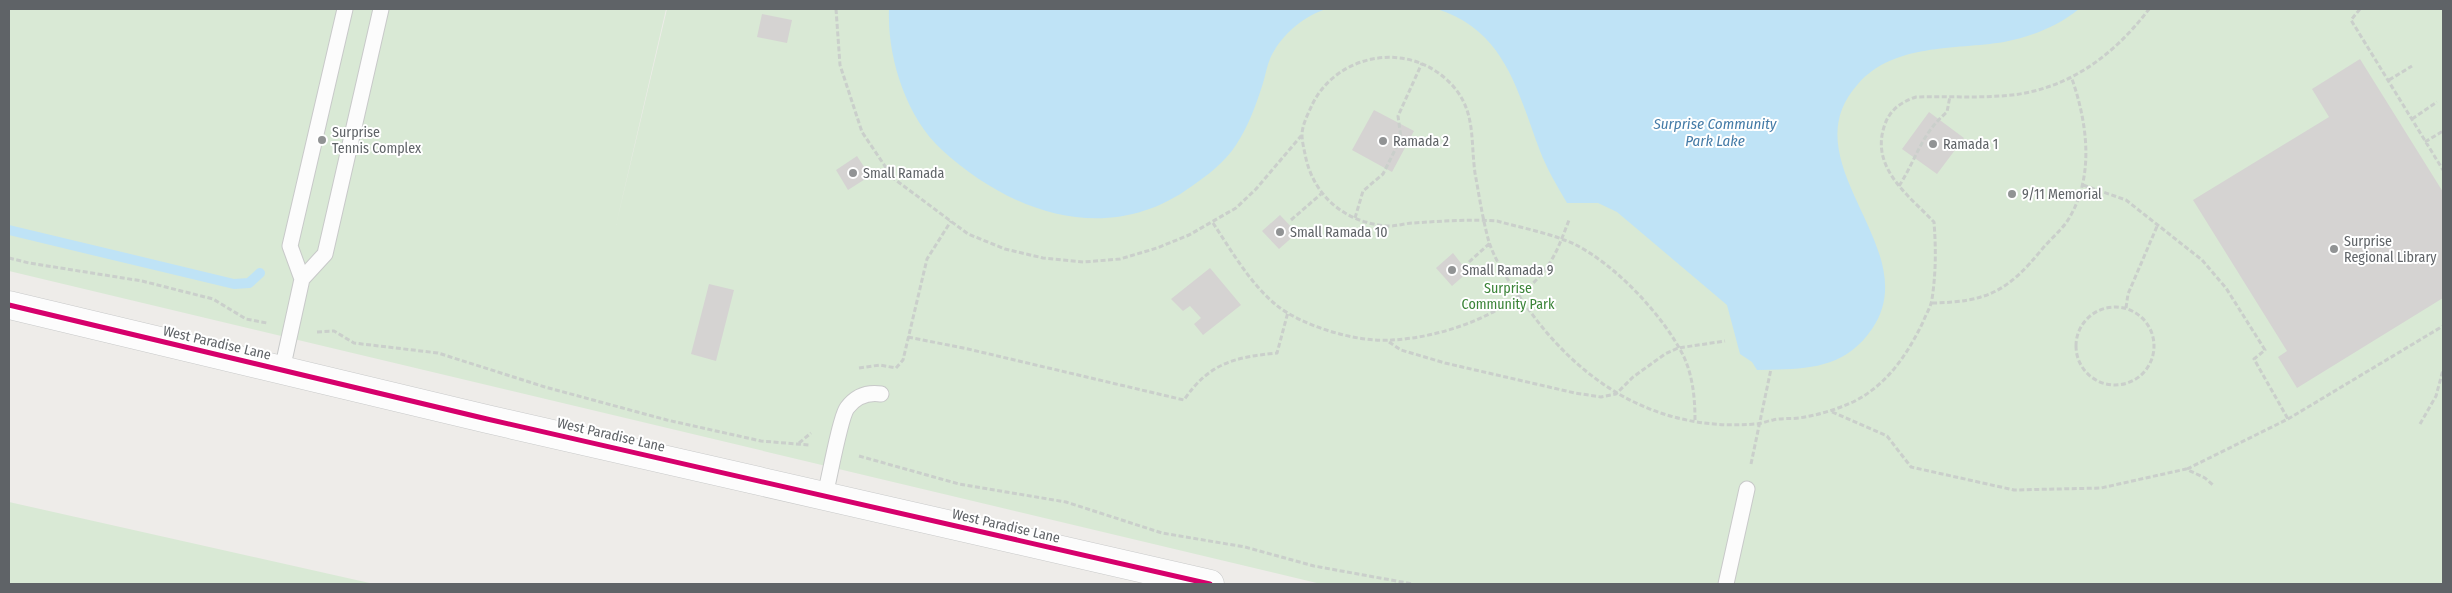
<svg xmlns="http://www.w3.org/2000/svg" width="2452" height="593" font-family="'Fira Sans Condensed',sans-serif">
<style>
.green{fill:#d9e9d5}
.water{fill:#bfe3f6}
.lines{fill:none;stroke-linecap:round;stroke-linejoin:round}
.stream{stroke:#bfe3f6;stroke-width:10}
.building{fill:#d5d3d2}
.service-casing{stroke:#c8c9c9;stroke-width:17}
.tertiary-casing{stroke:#c8c9c9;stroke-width:29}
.path{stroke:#cacfcb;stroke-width:3;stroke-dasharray:5 2.5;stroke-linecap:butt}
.service{stroke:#fcfcfc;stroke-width:15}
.tertiary{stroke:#fcfcfc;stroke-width:28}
.cycleway-casing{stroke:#fff;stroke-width:8}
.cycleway{stroke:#d6006c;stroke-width:5}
.poi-dot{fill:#919394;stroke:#fff;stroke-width:2}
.labels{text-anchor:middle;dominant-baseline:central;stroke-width:4;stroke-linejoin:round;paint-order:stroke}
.poi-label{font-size:14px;fill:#5f6367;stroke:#fff;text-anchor:start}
.park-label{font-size:14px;fill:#3b8438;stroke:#fff}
.street-label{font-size:14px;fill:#5f6367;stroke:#fff}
.water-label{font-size:15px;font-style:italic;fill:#447ba7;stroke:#fff}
</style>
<rect width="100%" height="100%" fill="#eeece9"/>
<path class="green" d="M 9,9 L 666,9 L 616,225 L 667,9 L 2443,9 L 2443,584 L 1321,584 L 9,271 Z
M 9,502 L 374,584 L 9,584 Z"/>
<path class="water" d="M 889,9 L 1326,9 C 1305,16 1285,32 1274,51 C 1268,60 1266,73 1263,83 C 1256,105 1249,125 1236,145 C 1225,162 1208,175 1192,186 C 1109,247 1012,214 942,150 C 906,117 887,57 889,9 Z
M 1437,9 L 2079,9 C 2058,26 2031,37 2004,42 C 1954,50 1894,43 1858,84 C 1787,162 1927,249 1872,329 C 1843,371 1803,369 1757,370 L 1752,362 L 1740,354 L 1727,305 L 1617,212 L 1598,203 L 1567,203 C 1557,186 1547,169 1540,151 C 1517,91 1506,31 1437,9 Z"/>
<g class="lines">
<path class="stream" d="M 9,230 L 234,284 L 249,283 L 260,273"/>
</g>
<path class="building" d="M 762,14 L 792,20 L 787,43 L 757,37 Z
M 2360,59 L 2443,192 L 2443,298 L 2297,388 L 2278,357 L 2287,351 L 2193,200 L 2329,117 L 2312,89 Z
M 1374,110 L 1414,131 L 1392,172 L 1352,150 Z
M 1929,112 L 1964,138 L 1937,174 L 1902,149 Z
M 857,156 L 870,176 L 848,190 L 836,170 Z
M 1280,215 L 1297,233 L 1279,249 L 1262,231 Z
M 1453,253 L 1468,272 L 1452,286 L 1436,268 Z
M 1210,268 L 1241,305 L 1203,335 L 1194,324 L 1201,318 L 1190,306 L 1183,311 L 1171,299 Z
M 709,284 L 734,290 L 716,361 L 691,354 Z"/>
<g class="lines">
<defs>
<path id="service" d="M 302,279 L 290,246 L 345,9
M 282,370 L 302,279 L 325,254 L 381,9
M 825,495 C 829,480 840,418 847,408 C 856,396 867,392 881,394
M 1726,584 L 1747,489"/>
<path id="tertiary" d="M 9,305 L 487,419 L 1210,584"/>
</defs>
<use href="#service" class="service-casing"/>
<use href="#tertiary" class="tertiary-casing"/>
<path class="path" d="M 836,9 L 840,65 L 862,132 L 893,178 L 968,234 L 1005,249 L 1043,258 L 1084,262 L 1120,259 L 1157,248 L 1189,235 L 1236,208 L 1256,189 L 1301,136
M 2360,9 L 2351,20 L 2443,170
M 2389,80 L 2412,66
M 2412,119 L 2437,102
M 2425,142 L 2443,131
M 2083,185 L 2126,200 L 2202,260 L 2226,288 L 2265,350 L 2254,359 L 2288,419
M 1899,186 C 1917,158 1921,134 1947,112 L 1950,96
M 1355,218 L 1363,191 L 1383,174 L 1401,138 L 1398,116 L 1422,63
M 1291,220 L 1321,194
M 1213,223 C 1231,250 1249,282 1275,304 C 1301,326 1358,343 1392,340 C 1445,337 1510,314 1544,271 C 1556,256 1562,238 1569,220
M 9,258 L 29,263 L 142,281 L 213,299 L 246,319 L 267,323
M 1469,262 L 1490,243
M 1932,303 C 1988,302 2008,291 2043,248 C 2050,240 2059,232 2066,223 C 2095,180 2088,125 2072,79
M2076 346a39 39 0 1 1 78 0a39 39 0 1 1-78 0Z
M 2126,308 L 2128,294 L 2158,224
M 317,332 L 334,331 L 354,343 L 438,353 L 545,387 L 667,420 L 761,441 L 809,445
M 908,337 L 968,349 L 1184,400 C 1209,363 1235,357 1277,353 L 1288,312
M 1389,342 L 1401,350 L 1445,363 L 1575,393 L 1601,397 L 1616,394 L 1633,377 L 1665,354 L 1678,348 L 1725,341
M 859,368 L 880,365 L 896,368 L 903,360 L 927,259 L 951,221
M 1832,412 L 1887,436 L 1911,467 L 2014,490 L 2101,488 L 2186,469 L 2205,478 L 2214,486
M 1695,420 C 1695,399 1693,377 1684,357 C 1664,316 1615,264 1574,244 C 1550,233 1522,228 1497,221 C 1470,219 1442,221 1414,223 C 1406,223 1398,226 1389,226 C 1347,224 1313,197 1305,154 C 1304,149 1302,141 1302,135 C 1302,125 1308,114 1312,105 C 1336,55 1404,41 1446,79 C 1477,107 1470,137 1475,173 C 1479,195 1483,221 1489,242 C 1496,263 1511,285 1524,303 C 1579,382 1655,432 1755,424 C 1761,424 1767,421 1773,420 C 1781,418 1790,419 1799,418 C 1818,415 1835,410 1853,402 C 1887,385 1907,355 1923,322 C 1926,314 1931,307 1932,299 C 1936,273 1936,248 1934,222 C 1908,195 1871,168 1884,127 C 1889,110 1901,102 1916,97 C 1944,96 1972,98 2000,96 C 2063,93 2112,58 2149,9
M 2420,424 L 2436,396 L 2443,370
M 799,443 L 811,433
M 859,456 L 959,484 L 1066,502 L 1162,533 L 1245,547 L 1314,566 L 1413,584
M 1751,464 L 1771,369
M 2187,469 L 2288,419 L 2443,326"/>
<use href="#service" class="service"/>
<use href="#tertiary" class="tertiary"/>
<defs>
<path id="cycleway" d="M 9,305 L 487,419 L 1210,584"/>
</defs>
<use href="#cycleway" class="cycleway-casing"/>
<use href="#cycleway" class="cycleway"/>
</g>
<g class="poi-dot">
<circle cx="322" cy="140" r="5"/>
<circle cx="1383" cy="141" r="5"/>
<circle cx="1933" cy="144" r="5"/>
<circle cx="853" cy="173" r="5"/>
<circle cx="2012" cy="194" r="5"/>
<circle cx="1280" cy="232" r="5"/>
<circle cx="2334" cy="249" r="5"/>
<circle cx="1452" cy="270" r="5"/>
</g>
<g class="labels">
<g class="poi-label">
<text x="332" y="132">Surprise<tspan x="332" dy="16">Tennis Complex</tspan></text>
<text x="1393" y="141">Ramada 2</text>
<text x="1943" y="144">Ramada 1</text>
<text x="863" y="173">Small Ramada</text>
<text x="2022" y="194">9/11 Memorial</text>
<text x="1290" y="232">Small Ramada 10</text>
<text x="2344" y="241">Surprise<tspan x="2344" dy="16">Regional Library</tspan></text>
<text x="1462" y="270">Small Ramada 9</text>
</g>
<g class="park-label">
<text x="1508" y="288">Surprise<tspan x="1508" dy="16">Community Park</tspan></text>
</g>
<g class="street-label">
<text transform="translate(217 343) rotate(13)">West Paradise Lane</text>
<text transform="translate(611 435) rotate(13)">West Paradise Lane</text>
<text transform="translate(1006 526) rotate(13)">West Paradise Lane</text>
</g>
<g class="water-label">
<text x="1715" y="124">Surprise Community<tspan x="1715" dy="17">Park Lake</tspan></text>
</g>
</g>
<rect width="2452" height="593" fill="none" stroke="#5f6367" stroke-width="20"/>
</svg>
